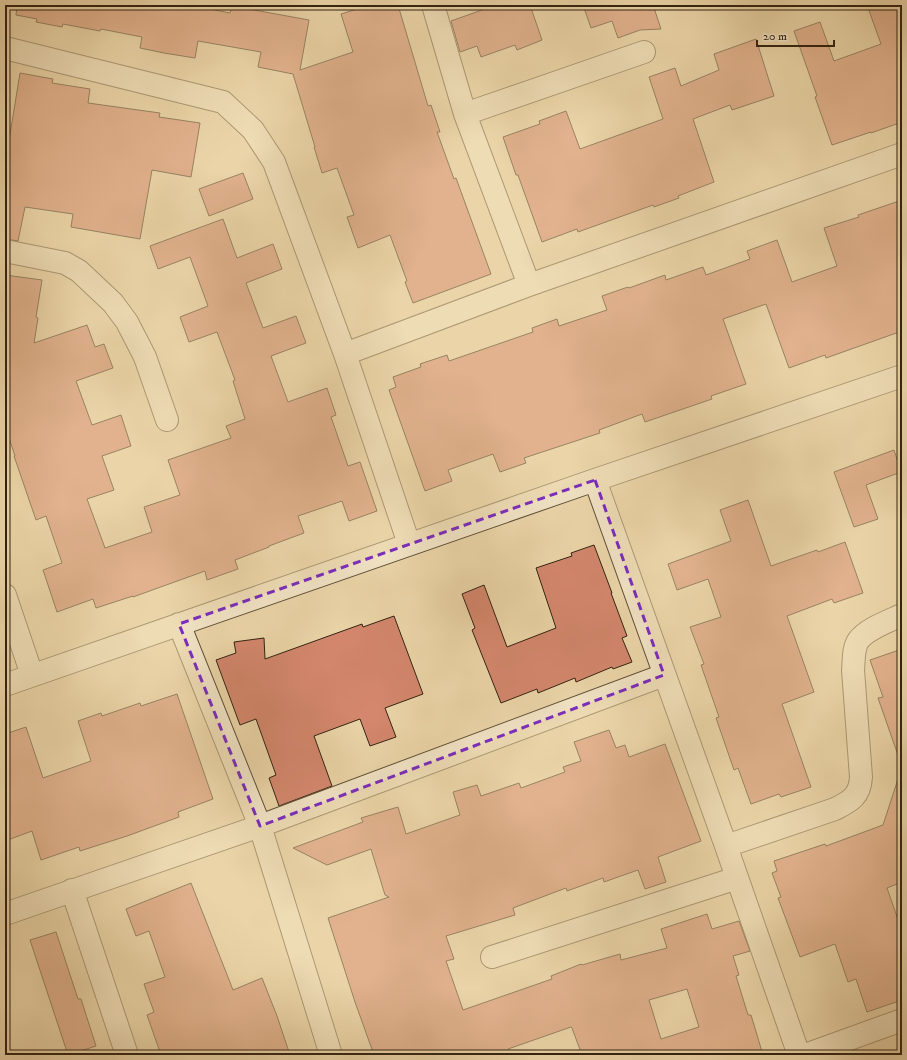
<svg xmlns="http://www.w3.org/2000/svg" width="907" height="1060" font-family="'IM FELL DW Pica',serif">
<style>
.building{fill:#d4876d;stroke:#322311;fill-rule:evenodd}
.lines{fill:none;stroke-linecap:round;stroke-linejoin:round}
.minor-casing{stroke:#605037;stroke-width:24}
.minor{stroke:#f2e4c6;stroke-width:22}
.marked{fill:none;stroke:#7b2cbf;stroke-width:3;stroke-dasharray:8 5;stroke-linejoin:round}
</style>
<rect width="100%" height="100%" fill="#ebd5a8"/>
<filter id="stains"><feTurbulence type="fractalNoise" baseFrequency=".005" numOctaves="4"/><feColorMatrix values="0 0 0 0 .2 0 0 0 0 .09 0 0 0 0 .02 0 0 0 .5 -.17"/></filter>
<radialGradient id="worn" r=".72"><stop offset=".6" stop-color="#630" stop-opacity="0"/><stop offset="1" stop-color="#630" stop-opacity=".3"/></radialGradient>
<path class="building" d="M 17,5 L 190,5 L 230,13 L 232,6 L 309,20 L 300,70 L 353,52 L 341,14 L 370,5 L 398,5 L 428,106 L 431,105 L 440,132 L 437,132 L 454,179 L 456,178 L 491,274 L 413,303 L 405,282 L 407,281 L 390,235 L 358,248 L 347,217 L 354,215 L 337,168 L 322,173 L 314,147 L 315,147 L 293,74 L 258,67 L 261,52 L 198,41 L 195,58 L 164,53 L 140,48 L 142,37 L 101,29 L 100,31 L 63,24 L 62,27 L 36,22 L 37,19 L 16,15 Z
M 496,5 L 530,5 L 542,40 L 517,50 L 515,45 L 481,57 L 477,46 L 460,52 L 451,21 Z
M 583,5 L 653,5 L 661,29 L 640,30 L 618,38 L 612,21 L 591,28 Z
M 867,5 L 896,5 L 902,22 L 902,122 L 871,133 L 871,132 L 832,145 L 815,97 L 817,96 L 794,31 L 820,22 L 834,61 L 881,44 Z
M 756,39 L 774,96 L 732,110 L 730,105 L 693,119 L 714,182 L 678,196 L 679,198 L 654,207 L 653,205 L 578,232 L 577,229 L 542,242 L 518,175 L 516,175 L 503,137 L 540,124 L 539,121 L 566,111 L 580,149 L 663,119 L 649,77 L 675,68 L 681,86 L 719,70 L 714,54 Z
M 20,73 L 53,79 L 52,83 L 90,89 L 88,103 L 160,113 L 159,117 L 200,123 L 191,177 L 152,170 L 140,239 L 71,227 L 73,214 L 25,207 L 18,241 L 5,239 L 5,165 Z
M 243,173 L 253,199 L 209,216 L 199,189 Z
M 902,200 L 902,331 L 826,358 L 825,355 L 789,368 L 766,304 L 723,319 L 746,384 L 711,396 L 712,399 L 645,422 L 642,414 L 599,430 L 600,433 L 524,458 L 526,463 L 500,472 L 493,454 L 448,470 L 452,481 L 425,491 L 389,390 L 396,387 L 393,377 L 421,367 L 420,364 L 447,355 L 449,361 L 533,332 L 532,328 L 557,319 L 559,326 L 607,310 L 602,296 L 628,287 L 629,288 L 665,275 L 666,280 L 703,267 L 706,275 L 750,259 L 747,251 L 777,240 L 792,282 L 837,266 L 824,228 L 859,217 L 858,215 Z
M 223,219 L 237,258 L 273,244 L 282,269 L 246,283 L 263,328 L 296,316 L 306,343 L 271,356 L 288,402 L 327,388 L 336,415 L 331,417 L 348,466 L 360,462 L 377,511 L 349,521 L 342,501 L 298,516 L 304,533 L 269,546 L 269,547 L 235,560 L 238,569 L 207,580 L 205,571 L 133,597 L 133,596 L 96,608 L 93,599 L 57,612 L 43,570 L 62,563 L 46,516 L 36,520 L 14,456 L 15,456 L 5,426 L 5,275 L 42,280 L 36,317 L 38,318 L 34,343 L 87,325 L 95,347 L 104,344 L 113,368 L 76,381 L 92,425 L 121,415 L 131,446 L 102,456 L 114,490 L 87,499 L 105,548 L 152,532 L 144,507 L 180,495 L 168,460 L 231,438 L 226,426 L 245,419 L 233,381 L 235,380 L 217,332 L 189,342 L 180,317 L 208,306 L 190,257 L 158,269 L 150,246 Z
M 894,450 L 901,472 L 866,485 L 878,519 L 854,527 L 834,472 Z
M 748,500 L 771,566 L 817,550 L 818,552 L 845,542 L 863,593 L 834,603 L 832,599 L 787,616 L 814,692 L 782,704 L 811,787 L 781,797 L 779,794 L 751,804 L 738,768 L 734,770 L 716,718 L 719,717 L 701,665 L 704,664 L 690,627 L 721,617 L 708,579 L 677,590 L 668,564 L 731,541 L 720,510 Z
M 594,545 L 612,593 L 611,593 L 627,636 L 622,638 L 632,662 L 613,669 L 612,667 L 576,682 L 575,678 L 538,693 L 537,689 L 501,703 L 472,630 L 475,628 L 462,594 L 484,585 L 507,647 L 556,628 L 536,568 L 572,556 L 571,553 Z
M 394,616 L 423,694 L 385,708 L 396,737 L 370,746 L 360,719 L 314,736 L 332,786 L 279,806 L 269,778 L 276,775 L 256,719 L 240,725 L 216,660 L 236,653 L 234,642 L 264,638 L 265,659 L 362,624 L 363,627 Z
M 902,649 L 902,757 L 899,758 L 878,698 L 883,697 L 870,660 Z
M 177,694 L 213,799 L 178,812 L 179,817 L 127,836 L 80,851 L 79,847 L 41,860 L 32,831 L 5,841 L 5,734 L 26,727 L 43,778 L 91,761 L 78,721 L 101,713 L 102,716 L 140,703 L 141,706 Z
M 609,730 L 616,748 L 625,745 L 629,757 L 665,744 L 701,841 L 658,857 L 666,882 L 645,889 L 638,870 L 604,882 L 603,878 L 567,891 L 566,888 L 513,908 L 515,915 L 446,936 L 454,959 L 446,961 L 463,1010 L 552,979 L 551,976 L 581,964 L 582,965 L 620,954 L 621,960 L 667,948 L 661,929 L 707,914 L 712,929 L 739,921 L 750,951 L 733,956 L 739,975 L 736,976 L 748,1015 L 751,1015 L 763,1055 L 582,1055 L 572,1028 L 571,1027 L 508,1049 L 509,1051 L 497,1055 L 374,1055 L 355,1002 L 328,918 L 389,897 L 385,895 L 371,849 L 327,865 L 293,848 L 363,822 L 361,818 L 398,807 L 406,834 L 460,815 L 453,792 L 477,785 L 481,796 L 519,783 L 521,788 L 565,772 L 563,767 L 581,761 L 574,742 ZM 687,989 L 699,1027 L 661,1039 L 649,1000 Z
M 898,779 L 902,780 L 902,882 L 887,888 L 902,931 L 902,1000 L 867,1012 L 856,979 L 848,982 L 835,944 L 800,957 L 778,898 L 781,897 L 772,873 L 777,871 L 774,861 L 825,844 L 826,846 L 883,825 Z
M 191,883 L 233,990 L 262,978 L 277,1016 L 290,1055 L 161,1055 L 147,1015 L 154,1012 L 144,984 L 165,977 L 149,931 L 136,936 L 126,909 Z
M 56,932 L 78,999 L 81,999 L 96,1046 L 68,1055 L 30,940 Z"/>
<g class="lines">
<defs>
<path id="minor" d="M 433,5 L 465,114 L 529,285
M 5,48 L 223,102 L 253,130 L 274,162 L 345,354 L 409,544
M 465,114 L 644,52
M 5,251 L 65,263 L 79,271 L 113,303 L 127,322 L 145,357 L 167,420
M 345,354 L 529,285 L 902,154
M 595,480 L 726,846 L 799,1055
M 5,595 L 32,675
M 179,624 L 260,826 L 331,1055
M 5,685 L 595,480 L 902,376
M 726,846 L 835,809 C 851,801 860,796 861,777 L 853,670 C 854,661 853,649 858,641 C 866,629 889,621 902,615
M 72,890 L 127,1055
M 5,914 L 260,826 L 664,675
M 492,957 L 737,878
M 805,1055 L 902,1020"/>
</defs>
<use href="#minor" class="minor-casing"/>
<use href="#minor" class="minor"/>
</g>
<path d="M0 0H907V1060H0ZM 595,480 L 664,675 L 260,826 L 179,624 Z" fill="#ebd5a8" fill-opacity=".55" fill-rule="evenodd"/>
<path class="marked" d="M 595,480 L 664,675 L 260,826 L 179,624 Z"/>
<rect width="907" height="1060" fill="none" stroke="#ebd5a8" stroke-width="20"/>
<rect x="6" y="6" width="895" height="1048" fill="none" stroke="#322311" stroke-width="2"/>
<rect x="10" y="10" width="887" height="1040" fill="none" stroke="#322311"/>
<path d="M757 40v6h77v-6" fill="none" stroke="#322311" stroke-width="2"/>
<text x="763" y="40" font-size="12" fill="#322311" stroke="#f2e4c6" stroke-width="3" paint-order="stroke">20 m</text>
<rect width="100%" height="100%" filter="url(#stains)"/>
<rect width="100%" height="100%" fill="url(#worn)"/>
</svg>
